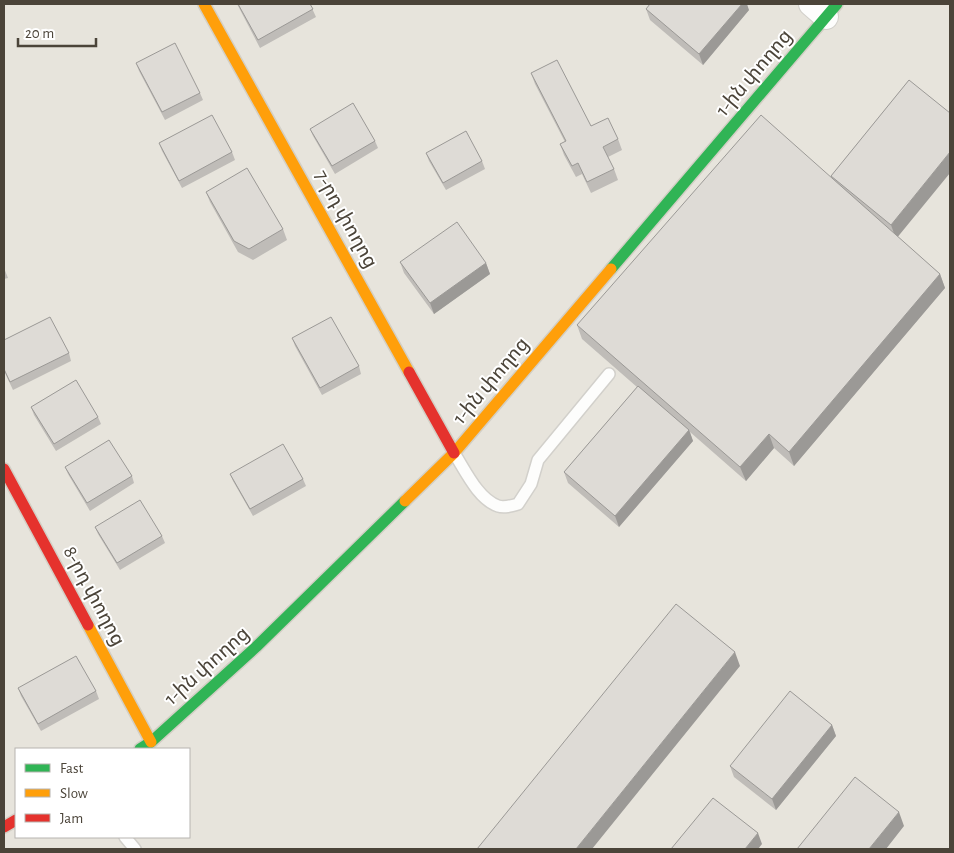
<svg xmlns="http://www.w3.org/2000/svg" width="954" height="853" font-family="'Alegreya Sans','Noto Sans Armenian',sans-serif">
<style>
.residential{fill:#e7e4dc;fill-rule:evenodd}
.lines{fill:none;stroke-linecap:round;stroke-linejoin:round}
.lane-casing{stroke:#d2d0cb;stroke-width:14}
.street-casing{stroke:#d2d0cb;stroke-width:26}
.fast-casing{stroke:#d3cfc5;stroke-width:14}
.slow-casing{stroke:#d3cfc5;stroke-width:14}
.jam-casing{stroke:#d3cfc5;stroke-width:14}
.lane{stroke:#fdfdfc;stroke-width:11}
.street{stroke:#fdfdfc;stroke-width:24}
.fast{stroke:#30b455;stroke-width:11}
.slow{stroke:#ff9f0a;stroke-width:11}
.jam{stroke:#e5322d;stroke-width:11}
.wall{fill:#bfbcb8}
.shaded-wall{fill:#9b9996}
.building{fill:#dedbd6;stroke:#9b9996}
.labels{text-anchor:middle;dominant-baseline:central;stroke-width:4;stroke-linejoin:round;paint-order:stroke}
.street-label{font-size:20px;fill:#4b4439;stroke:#fff}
</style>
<rect width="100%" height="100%" fill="#f4f2ee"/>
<path class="residential" d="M 4,4 L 950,4 L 950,849 L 4,849 ZM 16,749 L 189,749 L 189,837 L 16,837 Z"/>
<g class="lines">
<defs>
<path id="lane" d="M 454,453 C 465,470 478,499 498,506 C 504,508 511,506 518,504 L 531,484 L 538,460 L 609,374
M 125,837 L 135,849"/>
<path id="street" d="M 811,4 L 826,17"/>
<path id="fast" d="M 611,269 L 837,4
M 140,749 L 151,742 L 256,647 L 405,501"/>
<path id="slow" d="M 204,4 L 409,372
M 405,501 L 454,453 L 611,269
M 88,625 L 151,742"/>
<path id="jam" d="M 409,372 L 454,453
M 4,469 L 88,625
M 4,827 L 16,820"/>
</defs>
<use href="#lane" class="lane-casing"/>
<use href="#street" class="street-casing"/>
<use href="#fast" class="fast-casing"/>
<use href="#slow" class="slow-casing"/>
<use href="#jam" class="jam-casing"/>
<use href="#lane" class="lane"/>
<use href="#street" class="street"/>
<use href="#fast" class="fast"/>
<use href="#slow" class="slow"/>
<use href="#jam" class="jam"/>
</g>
<path class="wall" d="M 237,4 L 310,4 L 316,17 L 260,48 Z
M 646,9 L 749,10 L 703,65 L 650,20 Z
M 136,63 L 200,93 L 203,100 L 165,120 L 139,71 Z
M 531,73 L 591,126 L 618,139 L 622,150 L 608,157 L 614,169 L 618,180 L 591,193 L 582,174 L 576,177 L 564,155 L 560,144 L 565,142 L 535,84 Z
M 909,80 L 898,237 L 940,274 L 945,288 L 794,466 L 774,448 L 746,481 L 690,432 L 693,441 L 619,527 L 568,483 L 564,472 L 637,387 L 582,339 L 577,325 L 832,178 L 831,176 Z
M 310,129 L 375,141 L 378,148 L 335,174 L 313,136 Z
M 159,143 L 232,152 L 235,160 L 182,188 L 162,151 Z
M 426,153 L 482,161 L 485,169 L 446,190 L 429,161 Z
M 206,192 L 283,229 L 287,240 L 253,260 L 238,252 L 210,202 Z
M 400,262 L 486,263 L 490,274 L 434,314 L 404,273 Z
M 4,268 L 8,278 L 4,279 Z
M 292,338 L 359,366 L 361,374 L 322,395 L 295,346 Z
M 4,340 L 69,353 L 71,361 L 13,390 L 4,371 Z
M 31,407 L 98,417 L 101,424 L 56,451 L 34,415 Z
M 65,467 L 132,476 L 134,483 L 90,511 L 68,474 Z
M 230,474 L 303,479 L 306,486 L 253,516 L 233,481 Z
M 95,527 L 162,536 L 165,543 L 120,570 L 98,534 Z
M 18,688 L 96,691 L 99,699 L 41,731 L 21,696 Z
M 832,725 L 836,736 L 776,810 L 734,777 L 730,766 Z"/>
<path class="shaded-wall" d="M 742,4 L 747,4 L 749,10 L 703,65 L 699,54 Z
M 950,152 L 950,173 L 896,239 L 891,225 Z
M 486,263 L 490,274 L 434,314 L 430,303 Z
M 940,274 L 945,288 L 794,466 L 789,452 Z
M 689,430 L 693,441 L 619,527 L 615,516 Z
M 769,434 L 774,448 L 746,481 L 740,467 Z
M 735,652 L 740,666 L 592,849 L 576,849 Z
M 832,725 L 836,736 L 776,810 L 772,799 Z
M 899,812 L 904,826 L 886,849 L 869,849 Z
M 758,833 L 762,844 L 758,849 L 745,849 Z"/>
<path class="building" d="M 238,4 L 310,4 L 313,9 L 258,40 Z
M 650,4 L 742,4 L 699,54 L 646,9 Z
M 175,43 L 200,93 L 162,112 L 136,63 Z
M 557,60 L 591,126 L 608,118 L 618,139 L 603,147 L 614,169 L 587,182 L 578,163 L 572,166 L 560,144 L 566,141 L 531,73 Z
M 909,80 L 950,113 L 950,152 L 891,225 L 831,176 Z
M 353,103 L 375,141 L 332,166 L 310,129 Z
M 212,115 L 232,152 L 179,181 L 159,143 Z
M 761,115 L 940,274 L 789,452 L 769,434 L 740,467 L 577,325 Z
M 466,131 L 482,161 L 443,183 L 426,153 Z
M 247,168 L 283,229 L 249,249 L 234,241 L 206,192 Z
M 457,222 L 486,263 L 430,303 L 400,262 Z
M 50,317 L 69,353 L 10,382 L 4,369 L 4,340 Z
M 331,317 L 359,366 L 320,388 L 292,338 Z
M 76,380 L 98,417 L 54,444 L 31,407 Z
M 638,386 L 689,430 L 615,516 L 564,472 Z
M 109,440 L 132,476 L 87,503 L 65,467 Z
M 283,444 L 303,479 L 250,509 L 230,474 Z
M 140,500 L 162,536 L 117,563 L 95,527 Z
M 676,604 L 735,652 L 576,849 L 477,849 Z
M 76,656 L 96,691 L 38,724 L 18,688 Z
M 790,691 L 832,725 L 772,799 L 730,766 Z
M 855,777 L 899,812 L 869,849 L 797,849 Z
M 713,798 L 758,833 L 745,849 L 671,849 Z"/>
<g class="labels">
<g class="street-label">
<text transform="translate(754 73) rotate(-50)">1-ին փողոց</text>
<text transform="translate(346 219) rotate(61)">7-րդ փողոց</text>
<text transform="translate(491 381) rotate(-50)">1-ին փողոց</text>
<text transform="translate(94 596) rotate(62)">8-րդ փողոց</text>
<text transform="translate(207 666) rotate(-42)">1-ին փողոց</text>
</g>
</g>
<rect width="954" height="853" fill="none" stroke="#4b4439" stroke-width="10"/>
<rect x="15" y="748" width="175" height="90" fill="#ffffff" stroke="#b7b4b0"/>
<rect x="25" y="764" width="25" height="8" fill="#30b455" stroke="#b7b4b0"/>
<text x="60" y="773" font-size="15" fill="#4b4439">Fast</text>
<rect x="25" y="789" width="25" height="8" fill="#ff9f0a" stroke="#b7b4b0"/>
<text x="60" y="798" font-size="15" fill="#4b4439">Slow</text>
<rect x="25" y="814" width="25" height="8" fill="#e5322d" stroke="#b7b4b0"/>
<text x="60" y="823" font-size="15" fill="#4b4439">Jam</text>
<path d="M18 38v8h78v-8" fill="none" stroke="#4b4439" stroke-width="2.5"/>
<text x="25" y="38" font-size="15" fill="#4b4439" stroke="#ffffff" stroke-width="4" paint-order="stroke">20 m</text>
</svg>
